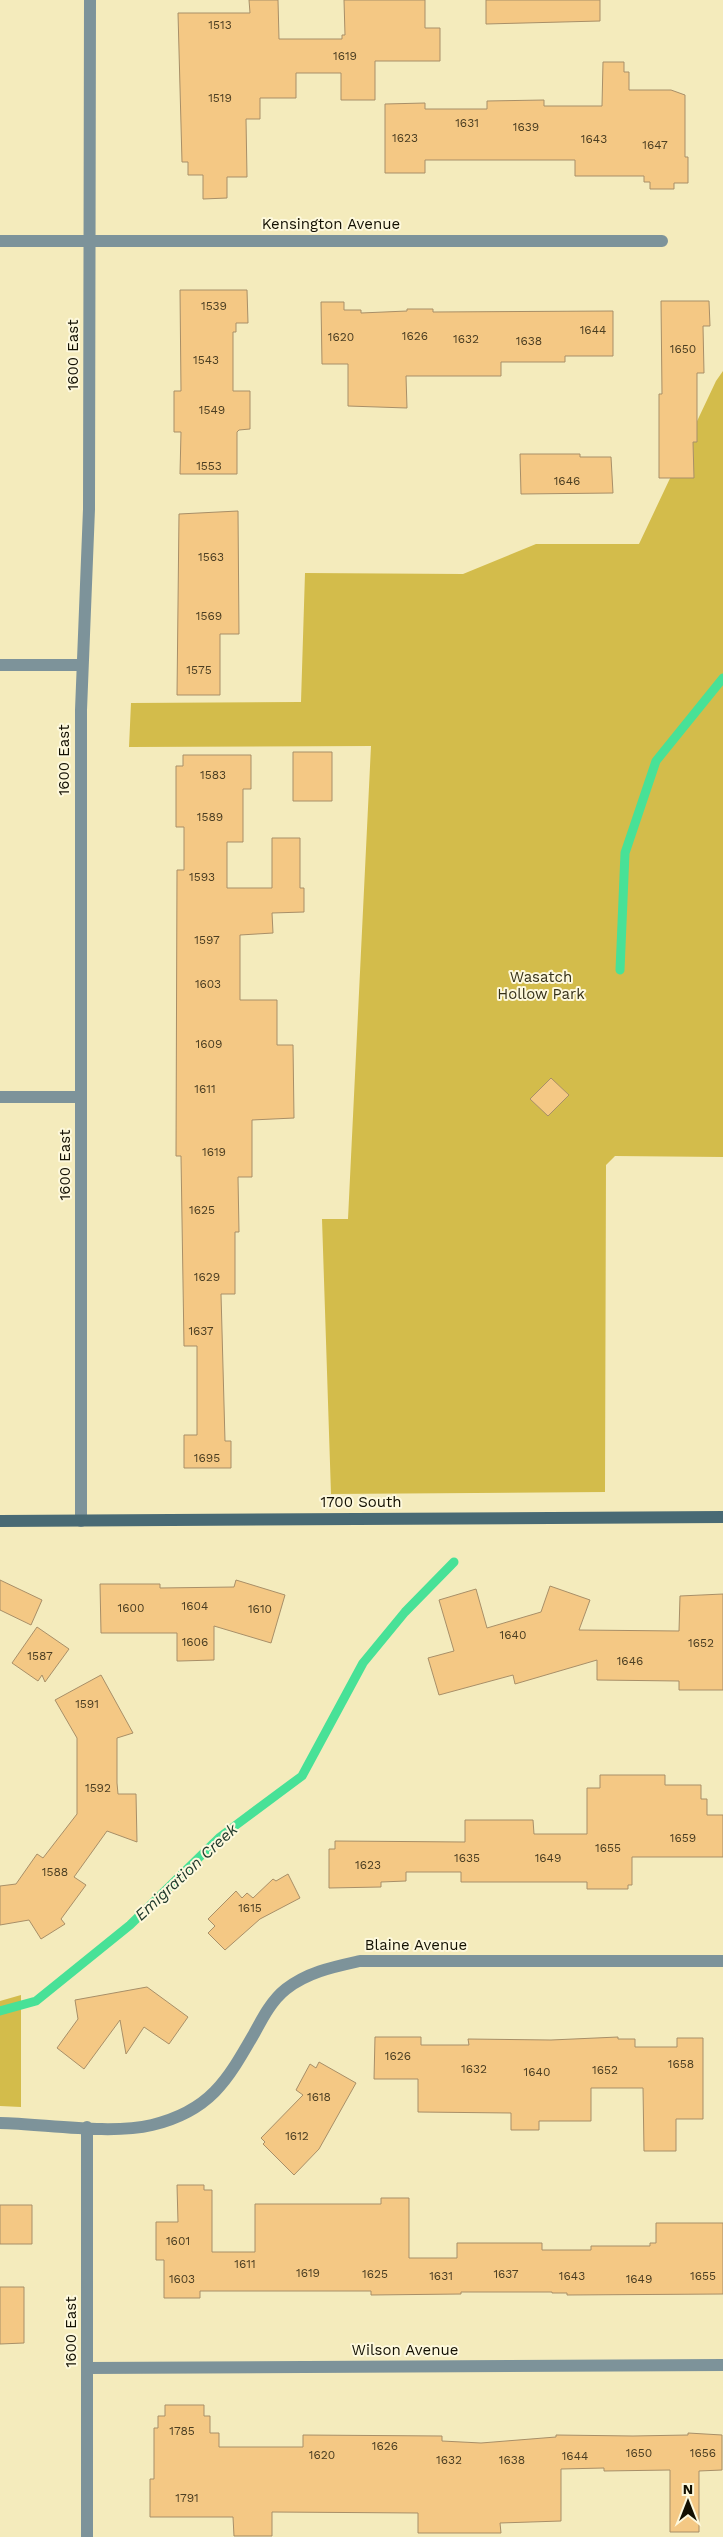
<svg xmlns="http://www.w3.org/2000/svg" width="723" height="2537" font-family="'Work Sans',sans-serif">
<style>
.green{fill:#d3bc4b}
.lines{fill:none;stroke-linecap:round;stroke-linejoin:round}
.stream{stroke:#48e197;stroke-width:9}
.building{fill:#f4c884;stroke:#a88f68}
.street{stroke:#7d939a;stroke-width:12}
.secondary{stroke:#496a74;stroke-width:12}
.labels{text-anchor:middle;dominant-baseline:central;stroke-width:4;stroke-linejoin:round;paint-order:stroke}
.number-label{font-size:12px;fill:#4b3e22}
.street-label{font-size:15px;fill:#131002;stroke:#fdf8dc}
.park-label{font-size:15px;fill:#353018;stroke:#fdf8dc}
.water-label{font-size:16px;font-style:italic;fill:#223a2c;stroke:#fdf8dc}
</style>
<rect width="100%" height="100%" fill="#f4ebbc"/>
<path class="green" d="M 723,371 L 723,1157 L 615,1156 L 606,1165 L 605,1492 L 331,1494 L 322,1219 L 348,1219 L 371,746 L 129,747 L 131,703 L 301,702 L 305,573 L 463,574 L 536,544 L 639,544 L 716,381 Z
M 21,1995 L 21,2107 L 0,2106 L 0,2001 Z"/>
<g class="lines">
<path class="stream" d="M 620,970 L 625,853 L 656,761 L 723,678
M 0,2011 L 36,2001 L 130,1925 L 220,1837 L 302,1776 L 363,1663 L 405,1612 L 454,1562"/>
</g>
<path class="building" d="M 249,0 L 278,0 L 279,39 L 342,39 L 342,35 L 345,35 L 344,0 L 425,0 L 425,28 L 440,28 L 440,61 L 375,61 L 375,100 L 341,100 L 341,73 L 296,73 L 296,98 L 260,98 L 260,119 L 246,119 L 247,177 L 227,177 L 227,198 L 203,199 L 203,175 L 188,175 L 188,162 L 182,162 L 178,13 L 250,13 Z
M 486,0 L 600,0 L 600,21 L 486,24 Z
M 603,62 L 624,62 L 624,72 L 629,72 L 629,90 L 671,90 L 685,95 L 685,157 L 688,157 L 688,183 L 674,183 L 674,189 L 650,189 L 650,182 L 644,182 L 644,176 L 575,176 L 575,160 L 425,160 L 425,173 L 385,173 L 385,104 L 425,103 L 425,109 L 487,109 L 487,101 L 544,100 L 544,106 L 602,106 Z
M 180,290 L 247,290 L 248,323 L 236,323 L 236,332 L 233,332 L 233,391 L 250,391 L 250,429 L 239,430 L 237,432 L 237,474 L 180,474 L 181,432 L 174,432 L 174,391 L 181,391 Z
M 661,301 L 709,301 L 710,326 L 703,326 L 704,373 L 697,373 L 697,442 L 693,442 L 694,478 L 659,478 L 659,394 L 662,394 Z
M 321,302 L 344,302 L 344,310 L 361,310 L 361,313 L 407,311 L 407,309 L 433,309 L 433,312 L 613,311 L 613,356 L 565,356 L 565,362 L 501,362 L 501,376 L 406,376 L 407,408 L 348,406 L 348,364 L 322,364 Z
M 520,454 L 580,454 L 580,457 L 611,457 L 613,493 L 521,494 Z
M 238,511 L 239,634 L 220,634 L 220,695 L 177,695 L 179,514 Z
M 293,752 L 332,752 L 332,801 L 293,801 Z
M 183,755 L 251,755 L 251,789 L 243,789 L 243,842 L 227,842 L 227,888 L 272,888 L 272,838 L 300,838 L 300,888 L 304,888 L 304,912 L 272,913 L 273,933 L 240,935 L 240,1000 L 277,1000 L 277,1045 L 293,1045 L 294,1118 L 252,1120 L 252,1177 L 238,1177 L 239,1232 L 235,1232 L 235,1294 L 221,1294 L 225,1441 L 231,1441 L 231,1468 L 184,1468 L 184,1435 L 197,1435 L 197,1346 L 184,1346 L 181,1156 L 176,1156 L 177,870 L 184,870 L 184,827 L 176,827 L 176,766 L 183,766 Z
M 551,1078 L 569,1095 L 548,1116 L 530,1099 Z
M 0,1580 L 42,1600 L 31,1625 L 0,1610 Z
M 236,1580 L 285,1595 L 271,1643 L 214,1626 L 214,1660 L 180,1661 L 177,1661 L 177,1633 L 101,1633 L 100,1584 L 160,1584 L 160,1588 L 234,1587 Z
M 550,1586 L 590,1600 L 579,1630 L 679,1631 L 680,1596 L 723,1594 L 723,1690 L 679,1690 L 679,1681 L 597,1680 L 597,1660 L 515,1684 L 513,1675 L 439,1695 L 428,1658 L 454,1651 L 439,1600 L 476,1589 L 487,1628 L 541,1612 Z
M 37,1627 L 69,1649 L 45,1682 L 42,1675 L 38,1681 L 12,1663 Z
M 101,1675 L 133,1733 L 117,1738 L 117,1783 L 118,1794 L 136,1794 L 137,1842 L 107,1831 L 74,1877 L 86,1885 L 61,1919 L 65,1924 L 41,1939 L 29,1920 L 0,1925 L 0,1886 L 16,1884 L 37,1854 L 43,1858 L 77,1814 L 77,1738 L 55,1700 Z
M 600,1775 L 665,1775 L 665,1785 L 701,1785 L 701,1799 L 707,1799 L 707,1815 L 723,1815 L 723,1857 L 632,1857 L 632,1885 L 628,1885 L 628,1889 L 587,1889 L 587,1882 L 461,1882 L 461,1872 L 406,1872 L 406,1881 L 381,1882 L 381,1887 L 329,1888 L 329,1849 L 335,1849 L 335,1841 L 465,1842 L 465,1820 L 533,1820 L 534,1834 L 587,1834 L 587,1788 L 600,1788 Z
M 288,1874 L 300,1898 L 260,1919 L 225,1950 L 208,1933 L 215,1926 L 208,1919 L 236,1891 L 242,1898 L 247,1893 L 253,1898 L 273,1879 L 276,1881 Z
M 147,1987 L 188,2017 L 169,2044 L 144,2027 L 126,2054 L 120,2020 L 84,2069 L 57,2048 L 78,2019 L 75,2000 Z
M 375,2037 L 421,2037 L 421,2045 L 469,2045 L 468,2039 L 551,2040 L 618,2037 L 618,2039 L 635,2039 L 635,2047 L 677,2047 L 677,2038 L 703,2038 L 703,2119 L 676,2119 L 676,2151 L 644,2151 L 643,2088 L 591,2088 L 591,2121 L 539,2121 L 539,2130 L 511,2130 L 511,2113 L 418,2112 L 418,2079 L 374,2079 Z
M 319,2062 L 356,2083 L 319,2149 L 294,2175 L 263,2144 L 265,2142 L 261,2138 L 303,2095 L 296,2090 L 310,2064 L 316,2068 Z
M 177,2185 L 204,2185 L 204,2190 L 212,2190 L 212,2252 L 255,2252 L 255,2204 L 381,2204 L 381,2198 L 409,2198 L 409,2258 L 457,2258 L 457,2243 L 542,2243 L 542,2250 L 591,2250 L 591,2246 L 650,2246 L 650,2243 L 656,2243 L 656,2223 L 723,2223 L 723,2294 L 567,2295 L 567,2293 L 552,2293 L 552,2292 L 461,2292 L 461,2294 L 371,2295 L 371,2291 L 200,2291 L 200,2298 L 164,2298 L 164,2260 L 156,2260 L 156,2222 L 178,2222 Z
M 0,2205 L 32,2205 L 32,2244 L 0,2244 Z
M 0,2287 L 24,2287 L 24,2343 L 0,2344 Z
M 165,2405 L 204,2405 L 204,2416 L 210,2416 L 210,2433 L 219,2433 L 219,2447 L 303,2447 L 303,2435 L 442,2436 L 442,2441 L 481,2443 L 556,2437 L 556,2435 L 633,2436 L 688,2435 L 688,2433 L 722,2435 L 722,2470 L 699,2471 L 699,2532 L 670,2532 L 670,2470 L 604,2471 L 604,2468 L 561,2469 L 561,2521 L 500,2523 L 501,2533 L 418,2533 L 418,2513 L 272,2512 L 272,2536 L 234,2536 L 233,2517 L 150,2517 L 150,2479 L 154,2479 L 154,2428 L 158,2428 L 158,2416 L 165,2416 Z"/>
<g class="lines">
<path class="street" d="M 0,241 L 662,241
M 0,665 L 81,665
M 0,1097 L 81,1097
M 81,1521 L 81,710 L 89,509 L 90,0
M 0,2123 C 45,2124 110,2135 152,2125 C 210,2111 227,2081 255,2032 C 263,2017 272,2000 286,1989 C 308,1972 333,1967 360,1961 L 723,1961
M 87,2368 L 723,2365
M 87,2537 L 87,2127"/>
<path class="secondary" d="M 0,1521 L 723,1517"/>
</g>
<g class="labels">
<g class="number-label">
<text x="220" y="25">1513</text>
<text x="345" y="56">1619</text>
<text x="220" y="98">1519</text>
<text x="467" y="123">1631</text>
<text x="526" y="127">1639</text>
<text x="405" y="138">1623</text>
<text x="594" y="139">1643</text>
<text x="655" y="145">1647</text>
<text x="214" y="306">1539</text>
<text x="593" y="330">1644</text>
<text x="415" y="336">1626</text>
<text x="341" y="337">1620</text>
<text x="466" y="339">1632</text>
<text x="529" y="341">1638</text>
<text x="683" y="349">1650</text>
<text x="206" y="360">1543</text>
<text x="212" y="410">1549</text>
<text x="209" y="466">1553</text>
<text x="567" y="481">1646</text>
<text x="211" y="557">1563</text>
<text x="209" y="616">1569</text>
<text x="199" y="670">1575</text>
<text x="213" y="775">1583</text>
<text x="210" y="817">1589</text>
<text x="202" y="877">1593</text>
<text x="207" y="940">1597</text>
<text x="208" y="984">1603</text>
<text x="209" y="1044">1609</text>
<text x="205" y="1089">1611</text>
<text x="214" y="1152">1619</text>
<text x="202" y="1210">1625</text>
<text x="207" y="1277">1629</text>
<text x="201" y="1331">1637</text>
<text x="207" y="1458">1695</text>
<text x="195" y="1606">1604</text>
<text x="131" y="1608">1600</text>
<text x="260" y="1609">1610</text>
<text x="513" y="1635">1640</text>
<text x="195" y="1642">1606</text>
<text x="701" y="1643">1652</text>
<text x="40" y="1656">1587</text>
<text x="630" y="1661">1646</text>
<text x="87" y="1704">1591</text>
<text x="98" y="1788">1592</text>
<text x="683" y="1838">1659</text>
<text x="608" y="1848">1655</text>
<text x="467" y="1858">1635</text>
<text x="548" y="1858">1649</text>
<text x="368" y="1865">1623</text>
<text x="55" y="1872">1588</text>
<text x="250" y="1908">1615</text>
<text x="398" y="2056">1626</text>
<text x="681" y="2064">1658</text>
<text x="474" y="2069">1632</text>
<text x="605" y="2070">1652</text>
<text x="537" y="2072">1640</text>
<text x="319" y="2097">1618</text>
<text x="297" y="2136">1612</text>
<text x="178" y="2241">1601</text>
<text x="245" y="2264">1611</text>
<text x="308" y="2273">1619</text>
<text x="375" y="2274">1625</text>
<text x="506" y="2274">1637</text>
<text x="441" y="2276">1631</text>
<text x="572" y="2276">1643</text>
<text x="703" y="2276">1655</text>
<text x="182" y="2279">1603</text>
<text x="639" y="2279">1649</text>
<text x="182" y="2431">1785</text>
<text x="385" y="2446">1626</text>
<text x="639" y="2453">1650</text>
<text x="703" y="2453">1656</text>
<text x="322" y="2455">1620</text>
<text x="575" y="2456">1644</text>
<text x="449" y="2460">1632</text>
<text x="512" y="2460">1638</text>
<text x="187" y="2498">1791</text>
</g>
<g class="street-label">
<text x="331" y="224">Kensington Avenue</text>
<text transform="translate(73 355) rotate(-90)">1600 East</text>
<text transform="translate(64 760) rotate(-90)">1600 East</text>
<text transform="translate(65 1165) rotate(-90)">1600 East</text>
<text x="361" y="1502">1700 South</text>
<text x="416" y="1945">Blaine Avenue</text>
<text transform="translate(71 2332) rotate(-90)">1600 East</text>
<text x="405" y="2350">Wilson Avenue</text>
</g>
<g class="park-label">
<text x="541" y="977">Wasatch<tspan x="541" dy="17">Hollow Park</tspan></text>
</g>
<g class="water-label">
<text transform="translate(186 1872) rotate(-43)">Emigration Creek</text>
</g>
</g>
<g transform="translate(688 2502)" stroke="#fdf8dc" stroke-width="4" paint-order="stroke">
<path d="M0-4L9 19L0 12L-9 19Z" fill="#131002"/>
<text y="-8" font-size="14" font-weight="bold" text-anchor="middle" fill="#131002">N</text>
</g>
</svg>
